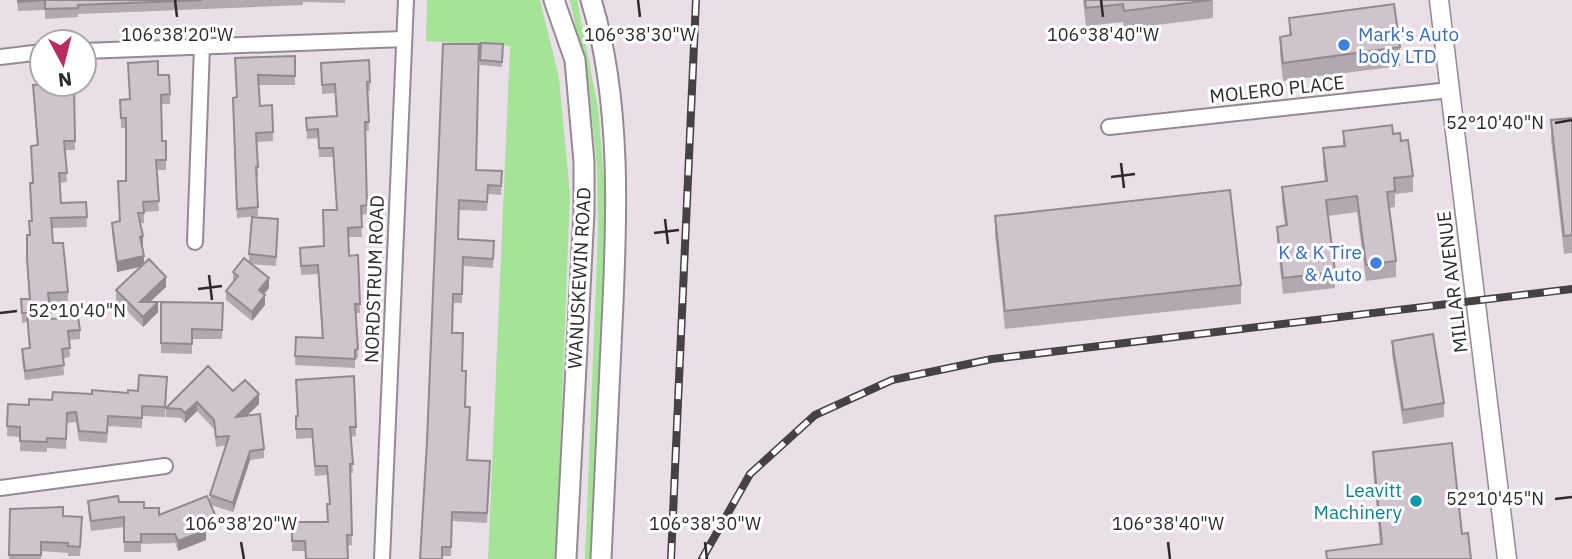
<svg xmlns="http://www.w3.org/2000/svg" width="1572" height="559" font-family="'IBM Plex Sans',sans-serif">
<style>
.green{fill:#a5e398}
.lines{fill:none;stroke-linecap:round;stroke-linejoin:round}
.minor-casing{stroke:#948a93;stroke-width:18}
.tertiary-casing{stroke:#948a93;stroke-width:21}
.secondary-casing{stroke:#948a93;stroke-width:23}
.minor{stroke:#fff;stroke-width:14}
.tertiary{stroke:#fff;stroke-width:18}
.secondary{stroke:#fff;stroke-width:19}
.rail-casing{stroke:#464145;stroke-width:8}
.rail{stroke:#fff;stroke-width:5;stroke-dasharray:16;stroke-linecap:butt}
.wall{fill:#b2a8b0}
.shaded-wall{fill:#918890}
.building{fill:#cfc3cd;stroke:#918890;stroke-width:2}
.ticks{fill:none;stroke:#2d292d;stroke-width:2.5}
.shop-dot{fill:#3f7fe0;stroke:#fff;stroke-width:2.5}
.culture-dot{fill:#0f9aa8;stroke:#fff;stroke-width:2.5}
.labels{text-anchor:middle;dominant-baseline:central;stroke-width:6;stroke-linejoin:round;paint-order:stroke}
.shop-label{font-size:19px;fill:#366cbe;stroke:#fff;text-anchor:start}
.street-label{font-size:19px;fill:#2d292d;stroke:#fff}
.culture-label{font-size:19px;fill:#0d838f;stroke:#fff;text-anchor:end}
.ticks-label{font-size:18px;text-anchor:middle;fill:#2d292d;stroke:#fff;stroke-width:6;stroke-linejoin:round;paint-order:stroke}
</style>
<rect width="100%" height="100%" fill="#eadfe8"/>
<path class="green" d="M 427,0 L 540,0 L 559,78 L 570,194 L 556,559 L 488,559 L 510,46 L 426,41 Z
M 570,0 L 577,0 L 598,108 L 605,189 L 604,278 L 592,559 L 585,559 L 598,232 L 597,166 L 589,91 Z"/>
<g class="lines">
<defs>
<path id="minor" d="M 84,51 L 404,39
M 0,57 L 42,52
M 1109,127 L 1450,90
M 195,242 L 202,46
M 0,488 L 165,466
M 382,559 L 406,0"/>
<path id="tertiary" d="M 1439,0 L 1507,559"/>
<path id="secondary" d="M 554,0 L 575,60 L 584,162 L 584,212 L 566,559
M 591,0 C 622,100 617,221 612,324 C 608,402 605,481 601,559"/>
</defs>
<use href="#minor" class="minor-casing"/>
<use href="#tertiary" class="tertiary-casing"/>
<use href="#secondary" class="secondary-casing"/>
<use href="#minor" class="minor"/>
<use href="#tertiary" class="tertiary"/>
<use href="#secondary" class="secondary"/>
<defs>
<path id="rail" d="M 671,559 L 696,0
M 702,559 L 750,474 L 815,415 L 892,380 L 992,359 L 1572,289"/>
</defs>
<use href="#rail" class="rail-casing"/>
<use href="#rail" class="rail"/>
</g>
<path class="wall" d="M 17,0 L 345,0 L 345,3 L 303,2 L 303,5 L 78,14 L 78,17 L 45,19 L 45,10 L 18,11 Z
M 1083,0 L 1213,0 L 1213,18 L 1124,29 L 1123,22 L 1086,26 Z
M 1289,18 L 1400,47 L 1400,66 L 1283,81 L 1280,55 L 1280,37 L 1289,35 Z
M 481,43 L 503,44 L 502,67 L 480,65 Z
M 443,44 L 477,170 L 502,171 L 501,195 L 488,194 L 487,211 L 459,210 L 459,239 L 494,241 L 493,268 L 463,266 L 462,303 L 453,303 L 452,333 L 462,371 L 465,407 L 468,460 L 490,470 L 487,523 L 452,521 L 451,556 L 442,556 L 427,442 Z
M 295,56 L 295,85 L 258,85 L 260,106 L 272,105 L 273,141 L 257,142 L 258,176 L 256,176 L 258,216 L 237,218 L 233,107 L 237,97 L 235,68 Z
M 128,63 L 158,75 L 170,94 L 170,104 L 161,104 L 162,141 L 166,141 L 166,170 L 156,170 L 159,211 L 144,212 L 144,223 L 140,223 L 143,246 L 142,246 L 144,264 L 166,287 L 150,302 L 158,312 L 143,327 L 116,300 L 116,290 L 142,266 L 117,272 L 112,233 L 112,223 L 120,221 L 118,181 L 126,181 L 126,128 L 121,128 L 120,100 L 130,99 Z
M 321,63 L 370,82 L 370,91 L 367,91 L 369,131 L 365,131 L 367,214 L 361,215 L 362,237 L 348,237 L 349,256 L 358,255 L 360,313 L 356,313 L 358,358 L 355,359 L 355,368 L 295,365 L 296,337 L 322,338 L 318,274 L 301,275 L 300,248 L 324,246 L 337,210 L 333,157 L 319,157 L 318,138 L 307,139 L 306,118 L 337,116 L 335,93 L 322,94 Z
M 74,84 L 75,150 L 65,150 L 67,182 L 59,183 L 61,203 L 86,202 L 87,227 L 52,228 L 53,243 L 68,292 L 68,301 L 49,303 L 51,319 L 80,330 L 80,339 L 69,340 L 70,357 L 63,358 L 64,375 L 25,380 L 22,359 L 22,349 L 29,349 L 27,322 L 22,323 L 21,299 L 29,299 L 27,269 L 27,235 L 29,235 L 29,221 L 32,221 L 30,193 L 30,183 L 33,183 L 31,146 L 37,145 L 33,85 Z
M 1572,118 L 1572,253 L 1564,254 L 1551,139 L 1551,120 Z
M 1343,131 L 1393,134 L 1401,141 L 1413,176 L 1413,192 L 1395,194 L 1395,207 L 1389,208 L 1396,261 L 1396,277 L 1366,281 L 1357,212 L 1328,216 L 1335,272 L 1335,288 L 1283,294 L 1277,242 L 1277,227 L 1285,226 L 1282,203 L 1282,187 L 1325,182 L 1323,164 L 1323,148 L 1343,146 Z
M 995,216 L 1241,285 L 1241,304 L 1005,329 L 995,235 Z
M 278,229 L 276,266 L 252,264 L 269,288 L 264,294 L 265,305 L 252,321 L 226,300 L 226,291 L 233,282 L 233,272 L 249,262 L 249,254 Z
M 161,302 L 223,303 L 222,339 L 192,339 L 192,354 L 161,353 Z
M 1392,341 L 1444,403 L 1444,417 L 1403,424 L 1392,355 Z
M 354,376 L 356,436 L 351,437 L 353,473 L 350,473 L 352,545 L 305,551 L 292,551 L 292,522 L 327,522 L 330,504 L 327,475 L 315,476 L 312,438 L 296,439 L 296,416 L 298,416 L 296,380 Z
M 167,386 L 165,417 L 142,416 L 142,428 L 108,426 L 107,443 L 79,441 L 76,422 L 67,423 L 66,449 L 47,448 L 47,452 L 20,451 L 20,437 L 7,436 L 8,404 L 29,405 L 52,400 L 92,394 L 128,393 Z
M 233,391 L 259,404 L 247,416 L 264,449 L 264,458 L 250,460 L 233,512 L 211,505 L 216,527 L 206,531 L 206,540 L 178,551 L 175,543 L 141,544 L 141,552 L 124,552 L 124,527 L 91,531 L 88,510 L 88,501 L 119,502 L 144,508 L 159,515 L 210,501 L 210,495 L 226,445 L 216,447 L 214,429 L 197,411 L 185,423 L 181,418 L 166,417 L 166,408 Z
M 1373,452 L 1462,534 L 1471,559 L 1326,559 L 1326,551 L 1380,544 L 1373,470 Z
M 10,509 L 63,516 L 82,527 L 80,556 L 68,556 L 68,553 L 41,551 L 41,559 L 9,559 Z"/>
<path class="shaded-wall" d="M 143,236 L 143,246 L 140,247 L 140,237 Z
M 144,256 L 144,266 L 117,272 L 117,262 Z
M 166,277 L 166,287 L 140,311 L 140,302 Z
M 269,278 L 269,288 L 259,300 L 259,290 Z
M 265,295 L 265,305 L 252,321 L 252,312 Z
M 158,302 L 158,312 L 143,327 L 143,317 Z
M 259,394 L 259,404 L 236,426 L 236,417 Z
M 197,402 L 197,411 L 185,423 L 185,413 Z
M 250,451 L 250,460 L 233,512 L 233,503 Z
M 216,517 L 216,527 L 206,531 L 206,540 L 178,551 L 178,541 L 203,522 Z"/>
<path class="building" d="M 18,0 L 203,0 L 78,5 L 78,8 L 45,9 L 45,0 L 18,2 Z
M 1085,0 L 1211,0 L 1124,11 L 1123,4 L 1086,8 Z
M 1394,4 L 1400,47 L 1283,63 L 1280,37 L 1291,35 L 1289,18 Z
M 481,43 L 503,44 L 502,62 L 480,60 Z
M 443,44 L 479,44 L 476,170 L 502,171 L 501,186 L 488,185 L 487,202 L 459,200 L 458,239 L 494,241 L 493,259 L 463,257 L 462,294 L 453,294 L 452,333 L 463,333 L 462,371 L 466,371 L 465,407 L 470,407 L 467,460 L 490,461 L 487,513 L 452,512 L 451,547 L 442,547 L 442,559 L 420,559 L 427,442 Z
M 295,56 L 295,76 L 258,75 L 260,106 L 272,105 L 273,132 L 256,133 L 258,167 L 256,167 L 258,207 L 237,209 L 233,98 L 237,97 L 235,58 Z
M 369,60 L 370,82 L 367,82 L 369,122 L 365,122 L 367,205 L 361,206 L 362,227 L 348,228 L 349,256 L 358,255 L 360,304 L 355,304 L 358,349 L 355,350 L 355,359 L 295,356 L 296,337 L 323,338 L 318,265 L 301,266 L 300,248 L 324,246 L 323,210 L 337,210 L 333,148 L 319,148 L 318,129 L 307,130 L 306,118 L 337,116 L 335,84 L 322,85 L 321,63 Z
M 158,61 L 158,75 L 169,75 L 170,94 L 161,95 L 162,141 L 166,141 L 166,160 L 156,160 L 159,201 L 143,202 L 144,213 L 138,213 L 143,236 L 140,237 L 144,256 L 117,262 L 112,223 L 120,221 L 118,181 L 126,181 L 126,118 L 121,118 L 120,100 L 130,99 L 128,63 Z
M 50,84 L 74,84 L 75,141 L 64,141 L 67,173 L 59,173 L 61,203 L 86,202 L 87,217 L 51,218 L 53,243 L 63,243 L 68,292 L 48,293 L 51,319 L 78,317 L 80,330 L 68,331 L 70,348 L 62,349 L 64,365 L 25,371 L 22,349 L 30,348 L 27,313 L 22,313 L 21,299 L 30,299 L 27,259 L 27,235 L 30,235 L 29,221 L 32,221 L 30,183 L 33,183 L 31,146 L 38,145 L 33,85 Z
M 1572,118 L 1572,235 L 1564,236 L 1551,120 Z
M 1392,125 L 1393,134 L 1400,133 L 1401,141 L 1408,140 L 1413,176 L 1394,178 L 1395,191 L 1387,192 L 1396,261 L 1366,265 L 1357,196 L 1326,200 L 1335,272 L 1283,278 L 1277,227 L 1287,225 L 1282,187 L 1327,181 L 1323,148 L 1345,146 L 1343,131 Z
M 1230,190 L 1241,285 L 1005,311 L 995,216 Z
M 252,217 L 278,219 L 276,257 L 249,254 Z
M 244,258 L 269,278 L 259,290 L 265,295 L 252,312 L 226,291 L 238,276 L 233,272 Z
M 149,259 L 166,277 L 140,302 L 158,302 L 143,317 L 116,290 Z
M 161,302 L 223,303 L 222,330 L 192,329 L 192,344 L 161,343 Z
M 1433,334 L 1444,403 L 1403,410 L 1392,341 Z
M 208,366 L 233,391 L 245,380 L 259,394 L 236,417 L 260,414 L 264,449 L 250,451 L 233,503 L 210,495 L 229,436 L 216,437 L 214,420 L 197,402 L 185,413 L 181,409 L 166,408 Z
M 139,375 L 167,377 L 165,407 L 142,406 L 142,418 L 108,416 L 107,433 L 79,431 L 76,412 L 67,413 L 66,439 L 47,438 L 47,442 L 20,441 L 20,427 L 7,426 L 8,404 L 29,405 L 29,399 L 52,400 L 53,392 L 92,394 L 92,390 L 128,393 L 128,390 L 138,391 Z
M 354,376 L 356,427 L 350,427 L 353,464 L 350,464 L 352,535 L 347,535 L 348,559 L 306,559 L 305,541 L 292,541 L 292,522 L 328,522 L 327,504 L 330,504 L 327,466 L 315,466 L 312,429 L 296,429 L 296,416 L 298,416 L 296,380 Z
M 1452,443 L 1462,534 L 1468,533 L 1471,559 L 1327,559 L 1326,551 L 1382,544 L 1373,452 Z
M 118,496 L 119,502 L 144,502 L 144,508 L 159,508 L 159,515 L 207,496 L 216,517 L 203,522 L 206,530 L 178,541 L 175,534 L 141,534 L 141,542 L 124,542 L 124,517 L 91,521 L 88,501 Z
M 63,507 L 63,516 L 82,517 L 80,547 L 68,546 L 68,543 L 41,542 L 41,555 L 9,555 L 10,509 Z"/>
<path class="ticks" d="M 175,0 L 177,17M 638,0 L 640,17M 1101,0 L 1103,17M 1555,123 L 1572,120M 1121,163 L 1124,188M 1111,177 L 1135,174M 665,219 L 668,244M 654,233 L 679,230M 209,275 L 212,300M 198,289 L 222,286M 0,313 L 17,311M 1555,499 L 1572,497M 241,542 L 244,559M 705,542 L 707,559M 1168,542 L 1170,559"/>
<g class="shop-dot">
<circle cx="1344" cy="45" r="7"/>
<circle cx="1376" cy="263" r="7"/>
</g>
<circle class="culture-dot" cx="1416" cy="501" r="7"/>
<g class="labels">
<g class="shop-label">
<text x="1358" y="34">Mark's Auto<tspan x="1358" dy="22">body LTD</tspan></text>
<text x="1362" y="252" text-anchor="end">K &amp; K Tire<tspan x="1362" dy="22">&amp; Auto</tspan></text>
</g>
<g class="street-label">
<text transform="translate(1277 89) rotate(-6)">MOLERO PLACE</text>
<text transform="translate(579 278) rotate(-87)">WANUSKEWIN ROAD</text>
<text transform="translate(374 279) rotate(-88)">NORDSTRUM ROAD</text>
<text transform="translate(1452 282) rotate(-97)">MILLAR AVENUE</text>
</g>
<g class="culture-label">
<text x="1402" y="490">Leavitt<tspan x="1402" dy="22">Machinery</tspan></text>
</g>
</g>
<g class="ticks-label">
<text x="177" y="41">106°38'20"W</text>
<text x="640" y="41">106°38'30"W</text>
<text x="1103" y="41">106°38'40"W</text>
<text x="1495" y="129">52°10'40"N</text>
<text x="77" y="317">52°10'40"N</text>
<text x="1495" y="505">52°10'45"N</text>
<text x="241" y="530">106°38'20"W</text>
<text x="705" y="530">106°38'30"W</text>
<text x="1168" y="530">106°38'40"W</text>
</g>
<g transform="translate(63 63) rotate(173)"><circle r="33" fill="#ffffff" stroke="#aba9ab" stroke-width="2"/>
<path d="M0-5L12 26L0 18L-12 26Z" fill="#b92c60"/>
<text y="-10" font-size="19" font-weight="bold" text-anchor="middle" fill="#2d292d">N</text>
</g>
</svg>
